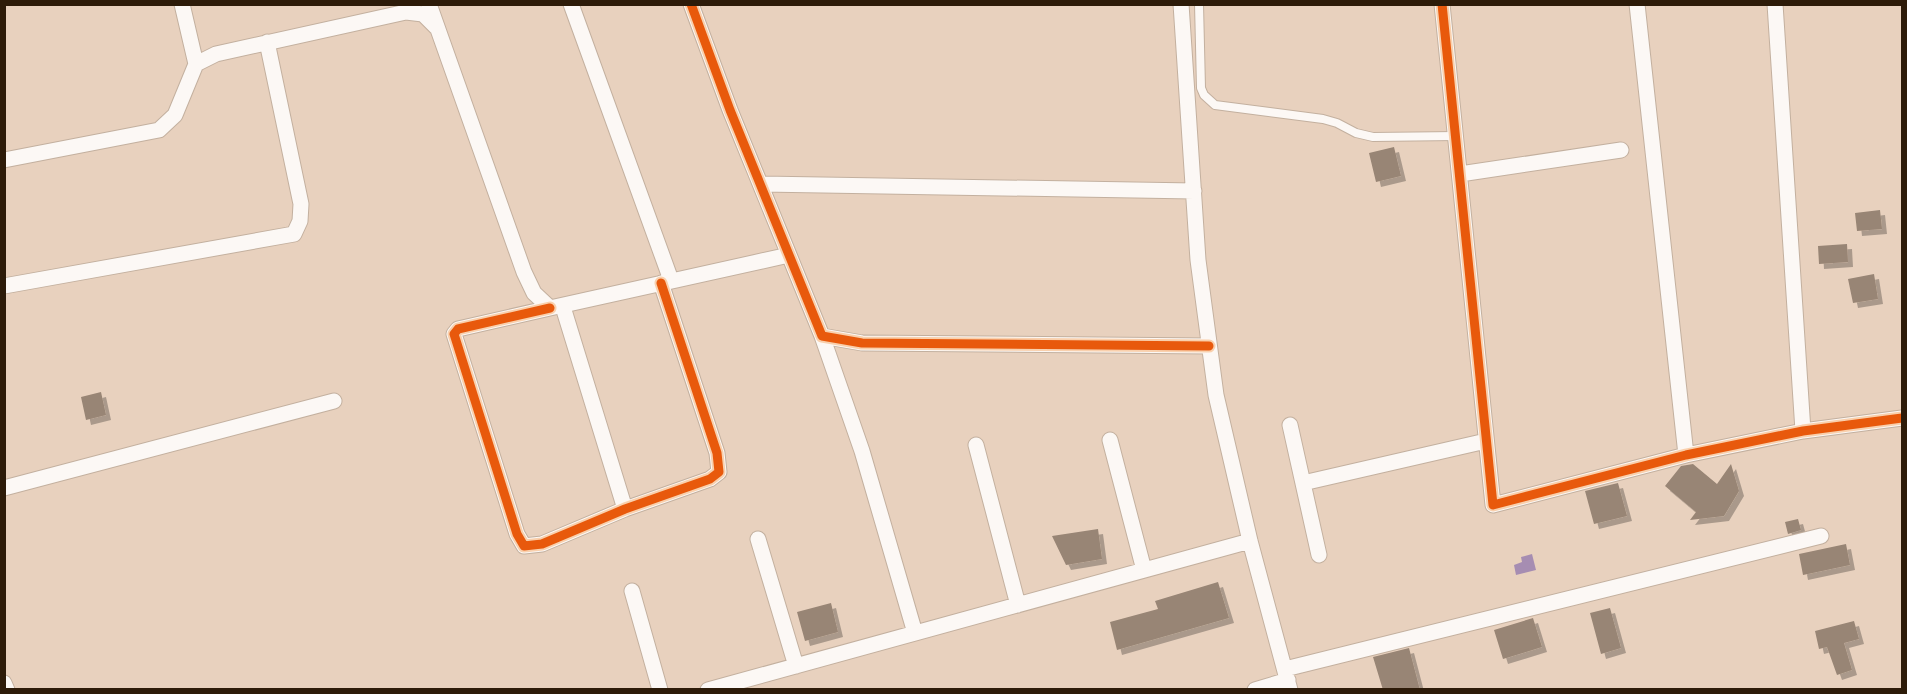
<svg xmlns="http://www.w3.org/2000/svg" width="1907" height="694" font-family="Raleway,sans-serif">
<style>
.water{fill:#a68db2}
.building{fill:#988575;filter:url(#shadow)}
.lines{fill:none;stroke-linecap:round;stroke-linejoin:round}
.lane-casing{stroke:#c3b09f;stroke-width:10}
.street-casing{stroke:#c3b09f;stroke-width:17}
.lane{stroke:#fcf8f5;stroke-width:8}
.street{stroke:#fcf8f5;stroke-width:15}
.cycleway-casing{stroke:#f9d0ad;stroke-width:13}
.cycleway{stroke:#e8590c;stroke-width:9}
</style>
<defs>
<filter id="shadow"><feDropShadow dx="5" dy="5" stdDeviation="0" flood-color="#0004"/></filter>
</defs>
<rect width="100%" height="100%" fill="#e8d1be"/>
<path class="water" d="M 1532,554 L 1536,570 L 1516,575 L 1514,565 L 1522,562 L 1521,557 Z"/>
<path class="building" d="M 1394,147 L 1401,176 L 1376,182 L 1369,153 Z
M 1880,210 L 1882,229 L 1857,231 L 1855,213 Z
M 1847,244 L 1848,262 L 1819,264 L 1818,246 Z
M 1874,274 L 1878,299 L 1853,303 L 1848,279 Z
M 101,392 L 106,415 L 86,420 L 81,397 Z
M 1693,464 L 1717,484 L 1731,464 L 1739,491 L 1724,516 L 1690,520 L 1696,512 L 1665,486 L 1681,466 Z
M 1618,483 L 1627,516 L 1594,524 L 1585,491 Z
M 1798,519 L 1801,530 L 1788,534 L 1785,522 Z
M 1098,529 L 1102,559 L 1066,565 L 1052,536 Z
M 1846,544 L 1850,565 L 1803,575 L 1799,554 Z
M 1218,582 L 1229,618 L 1117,650 L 1110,622 L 1158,609 L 1155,601 Z
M 831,603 L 838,632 L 805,641 L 797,612 Z
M 1610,608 L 1621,648 L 1601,654 L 1590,613 Z
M 1533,618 L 1542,647 L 1503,659 L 1494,630 Z
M 1854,621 L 1859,639 L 1844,643 L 1852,670 L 1837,675 L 1827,647 L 1819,649 L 1815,631 Z
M 1409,648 L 1420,690 L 1383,690 L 1373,657 Z"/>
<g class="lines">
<defs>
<path id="lane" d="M 1199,4 L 1201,88 L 1204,95 L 1215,105 L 1323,119 L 1337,123 L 1356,133 L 1373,137 L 1456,136"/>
<path id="street" d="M 182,4 L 196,64
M 429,4 L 524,272 L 534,293 L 550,308 L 789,255
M 571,4 L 671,280
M 691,4 L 730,110 L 822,336 L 862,343 L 1209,346
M 1181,4 L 1198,260 L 1216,395 L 1250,541 L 1290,690
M 1442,4 L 1493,505 L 1686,455 L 1803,431 L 1902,418
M 1637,4 L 1686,455
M 1775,4 L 1803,431
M 4,160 L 159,130 L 175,115 L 196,64 L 216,54 L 406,12 L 423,14 L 436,27
M 1460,174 L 1621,150
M 761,184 L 1194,191
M 4,286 L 294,234 L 300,221 L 301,204 L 267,42
M 563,307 L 625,509
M 550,308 L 458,329 L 454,334 L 517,534 L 524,546 L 542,544 L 625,509 L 710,479 L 719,472 L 717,453 L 661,283
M 822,336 L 862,451 L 915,633
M 1290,425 L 1319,555
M 1110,440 L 1144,570
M 976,445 L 1018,605
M 1303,483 L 1486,441
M 4,488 L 334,401
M 758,539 L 796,666
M 632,591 L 660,690
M 1285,669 L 1821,536
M 4,683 L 7,690
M 708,690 L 1250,541
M 1255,690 L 1288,680"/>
</defs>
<use href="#lane" class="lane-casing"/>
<use href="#street" class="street-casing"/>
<use href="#lane" class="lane"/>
<use href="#street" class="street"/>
<defs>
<path id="cycleway" d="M 691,4 L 730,110 L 822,336 L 862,343 L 1209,346
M 1442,4 L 1493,505 L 1686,455 L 1803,431 L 1902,418
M 550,308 L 458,329 L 454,334 L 517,534 L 524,546 L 542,544 L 625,509 L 710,479 L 719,472 L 717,453 L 661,283"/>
</defs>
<use href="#cycleway" class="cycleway-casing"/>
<use href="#cycleway" class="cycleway"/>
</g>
<rect width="1907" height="694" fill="none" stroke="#2d1b09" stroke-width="12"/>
</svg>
